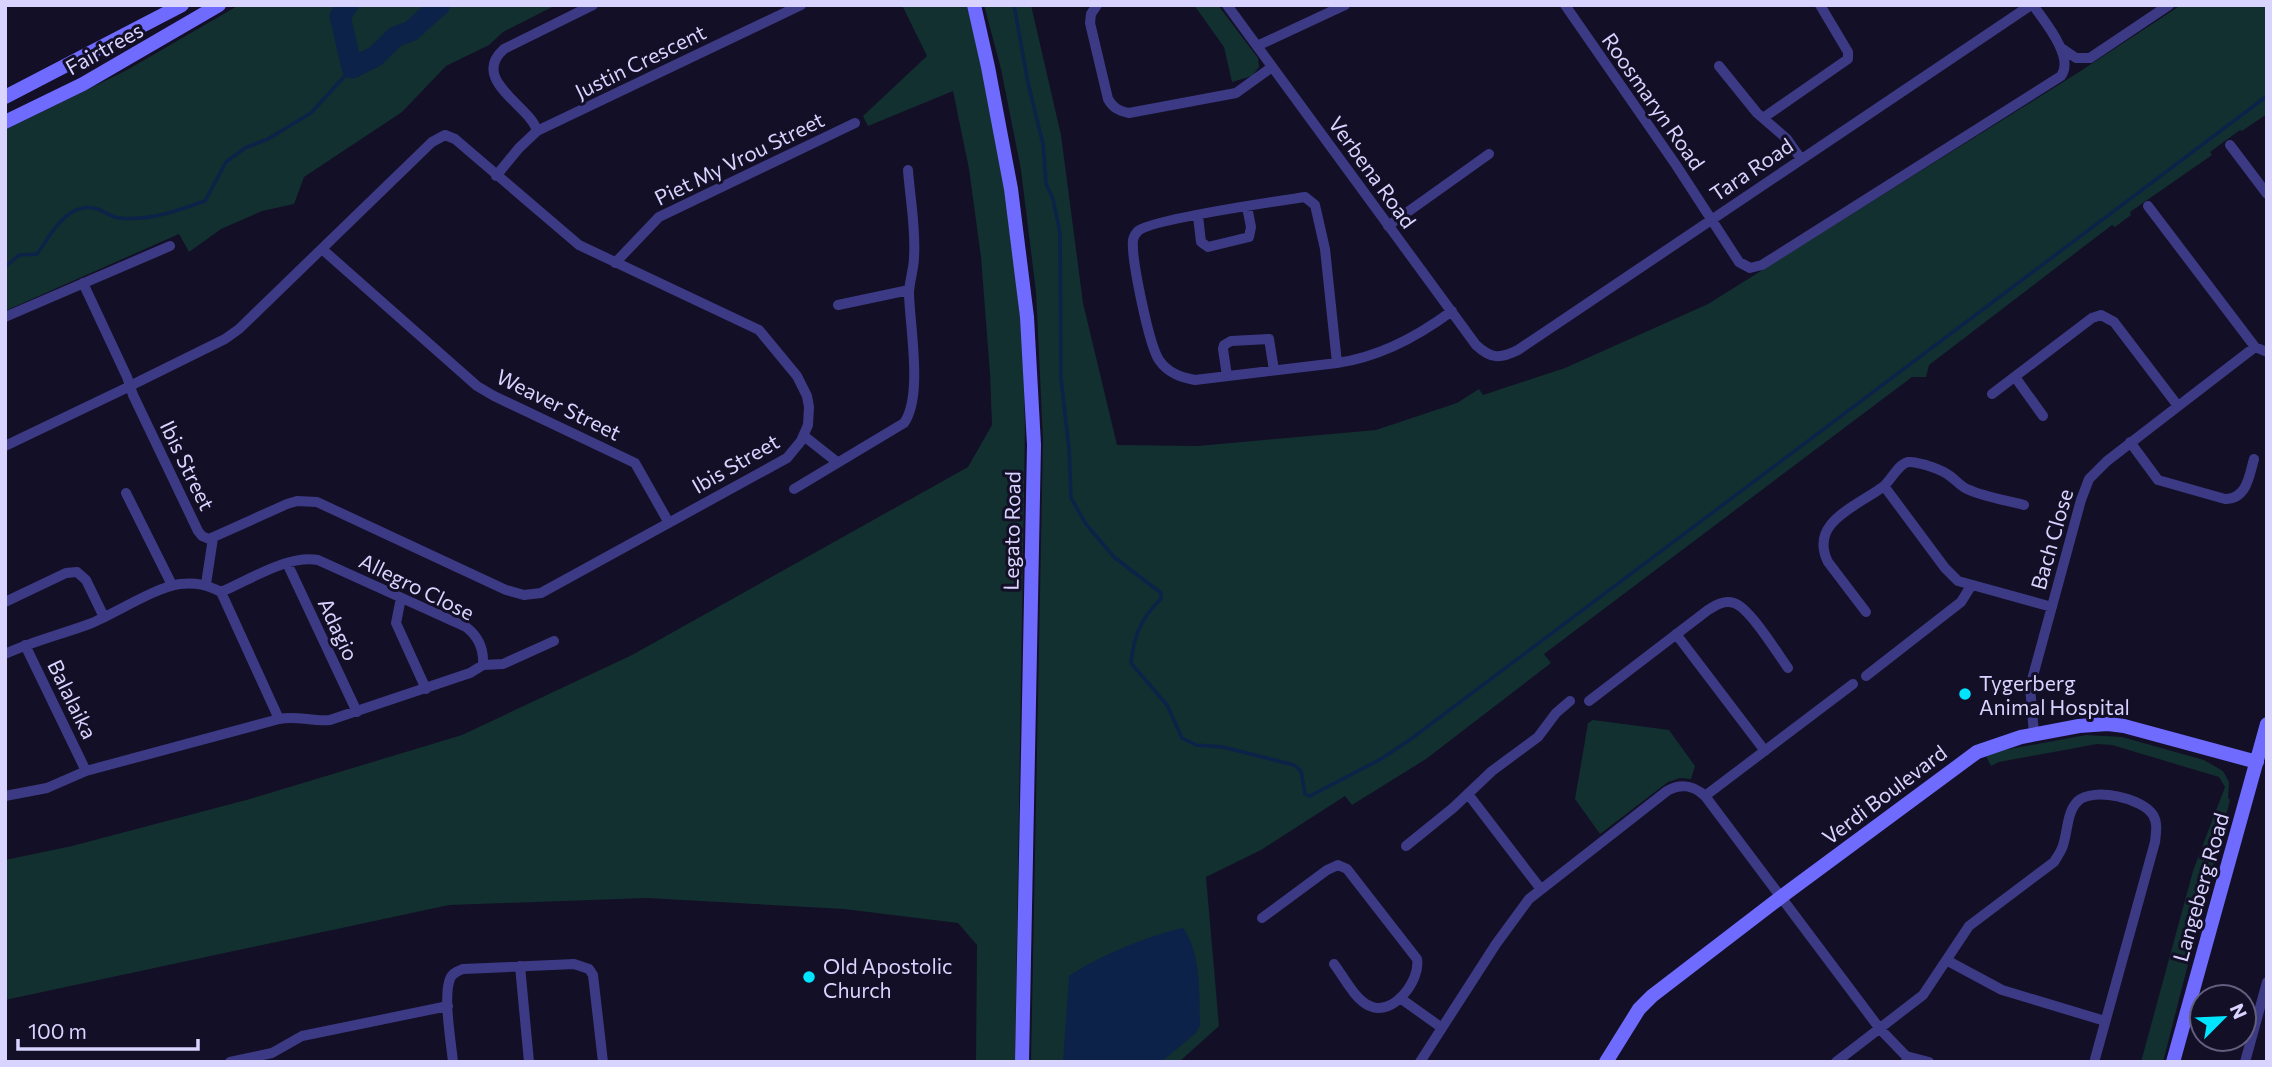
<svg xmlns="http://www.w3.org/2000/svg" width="2272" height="1067" font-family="Commissioner,sans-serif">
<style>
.green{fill:#12302f}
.water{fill:#0c2248}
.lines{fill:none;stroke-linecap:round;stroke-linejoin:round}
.stream{stroke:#0c2248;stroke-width:3.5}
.river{stroke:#0c2248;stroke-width:21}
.street{stroke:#3d3a85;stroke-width:10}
.secondary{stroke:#6f6bff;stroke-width:14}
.poi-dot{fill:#00e5ff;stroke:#130f26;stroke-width:2.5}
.labels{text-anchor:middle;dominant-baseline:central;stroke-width:6;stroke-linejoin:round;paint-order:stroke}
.street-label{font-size:21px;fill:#d9d4ff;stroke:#130f26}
.poi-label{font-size:21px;fill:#d9d4ff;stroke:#130f26;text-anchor:start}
</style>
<rect width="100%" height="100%" fill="#130f26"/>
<path class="green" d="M 239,5 L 556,5 L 503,32 L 489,45 L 446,66 L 402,112 L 304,177 L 294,204 L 262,211 L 221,229 L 189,252 L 179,234 L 5,311 L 5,130 L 127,70 Z
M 902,5 L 967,5 L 994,117 L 1017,276 L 1023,355 L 1025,428 L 1015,1062 L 976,1062 L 977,945 L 958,923 L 844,909 L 647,898 L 449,905 L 5,1000 L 5,860 L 72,846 L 250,799 L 462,735 L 632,655 L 968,467 L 992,425 L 990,374 L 981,257 L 969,169 L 953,91 L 868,126 L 863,116 L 927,56 Z
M 984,5 L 1031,5 L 1061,135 L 1083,303 L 1117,445 L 1198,446 L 1376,430 L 1457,403 L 1479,389 L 1483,395 L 1565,368 L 1708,304 L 2079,72 L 2181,5 L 2267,5 L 2267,114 L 2242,131 L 2240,130 L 2210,152 L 2212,155 L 2130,212 L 2131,215 L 2115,227 L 2112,225 L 1929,365 L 1926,377 L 1912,377 L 1544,654 L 1551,663 L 1426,759 L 1352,805 L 1345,796 L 1261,850 L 1206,877 L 1219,1026 L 1179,1062 L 1031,1062 L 1043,439 L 1036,292 L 1021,170 L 1001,69 Z
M 1194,5 L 1218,5 L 1258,58 L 1259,67 L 1252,76 L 1232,82 L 1224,47 Z
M 1593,720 L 1669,730 L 1695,766 L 1691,779 L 1680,778 L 1668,782 L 1600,834 L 1575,799 L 1588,723 Z
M 2086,735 L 2122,737 L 2204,760 L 2223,771 L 2229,782 L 2228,798 L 2230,800 L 2163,1062 L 2141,1062 L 2193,871 L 2225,787 L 2219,777 L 2112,745 L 2097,744 L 1999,762 L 1991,766 L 1986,756 L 1999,751 Z"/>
<path class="water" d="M 1183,928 C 1202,954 1199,995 1200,1026 L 1195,1034 L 1161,1062 L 1063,1062 L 1069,976 C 1097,957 1149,935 1183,928 Z"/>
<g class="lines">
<path class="stream" d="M 1014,5 L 1028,83 L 1043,144 L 1046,184 L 1053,199 L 1060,233 L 1061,378 L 1069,449 L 1071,498 L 1086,524 L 1114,557 L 1161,593 L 1161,599 C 1140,619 1134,636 1131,663 L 1167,705 L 1182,738 L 1196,745 L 1223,747 L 1294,765 L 1301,771 L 1305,794 L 1310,796 L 1381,759 L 1411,739 L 2267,96
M 5,267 L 19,255 L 37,254 C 50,236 66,203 93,208 C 102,209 110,217 119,218 C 150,221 176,211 205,201 L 226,162 L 245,148 L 268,139 L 311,113 L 352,68"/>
<path class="river" d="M 348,5 L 340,16 L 352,68 L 376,56 L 395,37 L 411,31 L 440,5"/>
<path class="street" d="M 1097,5 L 1091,14 L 1090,23 L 1108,99 C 1113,108 1119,111 1129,113 L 1236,93 L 1272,67
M 1227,5 L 1476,345 C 1491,359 1500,359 1518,350 L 2031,5
M 1565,5 L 1676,165 L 1739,262 L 1750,268 L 1762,265 L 2061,76 C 2075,57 2044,21 2033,5
M 1257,46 L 1345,5
M 2060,47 L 2076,58 L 2090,58 L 2169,5
M 1719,66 L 1757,113 L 1787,139 L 1801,159
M 1763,118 L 1848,59 L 1848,52 L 1820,5
M 537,131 C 531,106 469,80 504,49 L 593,5
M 2230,145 L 2267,194
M 496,176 L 519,148 L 537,131 L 801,5
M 2148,206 L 2255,347 L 2267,352
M 1198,216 L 1201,242 L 1208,247 L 1249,237 L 1251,227 L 1247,207
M 1388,226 L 1489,154
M 322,249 L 477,386 L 494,396 L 635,463 L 669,523
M 615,263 L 659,217 L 855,123
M 838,305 L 909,290
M 5,317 L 170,246
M 1337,363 L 1325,249 L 1315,205 L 1305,197 C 1279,201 1151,219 1138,231 C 1135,234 1134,236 1133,240 C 1131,258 1149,345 1159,360 C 1168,373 1180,377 1195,380 L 1337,363 C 1380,357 1417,337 1452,311
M 1227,376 L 1223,349 L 1224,345 L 1231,341 L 1269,339 L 1274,370
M 2015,377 L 2043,416
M 1992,394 L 2092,318 L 2101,315 L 2114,322 L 2178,406
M 804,436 L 837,462
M 2130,442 L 2158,480 L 2225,499 C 2247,499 2249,476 2254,459
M 5,446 L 122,390 L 140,381 L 225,339 L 239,329 L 432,142 L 445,135 L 455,139 L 579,245 L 759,330 L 797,376 L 807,396 L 809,407 L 808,425 L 801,441 L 787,458 L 541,593 L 524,595 L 506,590 L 317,502 L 297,501 L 287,504 L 209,539 L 202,536 L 198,531 L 133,395 L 127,377 L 83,283
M 1884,486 L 1945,568 L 1958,581 L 2052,607
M 794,489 L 904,423 C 923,396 910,328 909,294 C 909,282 914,269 914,257 C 916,228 910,198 908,170
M 126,493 L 172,585
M 287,563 L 357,712
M 206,584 L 213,538
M 221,592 L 279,719
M 401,598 L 396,623 L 426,689
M 5,602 L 66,573 L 77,572 L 86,580 L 104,617
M 1866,612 L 1828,562 C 1808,522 1858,506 1884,486 C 1892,479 1900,461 1910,462 C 1922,463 1941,469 1950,476 C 1956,480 1960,486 1967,489 C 1984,497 2005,500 2024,505
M 1676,634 L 1765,751
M 25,645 L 86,771
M 5,654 C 33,641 63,634 92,623 C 116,613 156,587 180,584 C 196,582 207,585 221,592 C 250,580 286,555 318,560 L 466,627 C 478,636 484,649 483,665 L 470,673 L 330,720 C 312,722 297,715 279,719 L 86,771 L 47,788 L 5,796
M 483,665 L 503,664 L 554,641
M 1866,676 L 1961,602 L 1971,586
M 1589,701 L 1708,610 C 1716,605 1724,600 1734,603 C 1750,608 1777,653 1788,668
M 2034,734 L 2030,687 L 2081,500 L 2089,479 L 2107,461 L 2255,347
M 1468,794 L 1540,888
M 1705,796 L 1853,684
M 1406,846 L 1453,808 L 1492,771 L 1538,737 L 1556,713 L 1570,701
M 1262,918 L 1327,870 L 1338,865 L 1347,869 L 1417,959 C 1421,980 1393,1017 1370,1006 C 1355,1000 1344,977 1334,964
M 1948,961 L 2002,990 L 2105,1021
M 520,966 L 529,1062
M 1400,998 L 1442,1028
M 1906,1056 L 1929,1062
M 230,1062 L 272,1053 L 302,1036 L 448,1006
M 453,1062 C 451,1042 443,996 450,979 C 452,973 458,971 463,969 L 574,964 L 589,969 L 593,975 L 603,1062
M 1420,1062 L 1496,944 L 1529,899 L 1667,791 C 1681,783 1693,785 1705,796 L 1880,1029 L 1906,1056 L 1907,1062
M 1836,1062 L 1923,995 L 1969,926 L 2054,862 C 2057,857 2060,853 2062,848 C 2068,834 2066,812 2078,801 C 2093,787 2143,798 2153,815 C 2158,823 2156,833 2155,842 L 2095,1059
M 2245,1062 L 2267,982"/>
<path class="secondary" d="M 974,5 L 988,67 L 1011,189 L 1027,317 L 1034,445 L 1022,1062
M 5,97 L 182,5
M 5,122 L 83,84 L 219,5
M 1606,1062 L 1639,1009 L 1652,996 L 1781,897 L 1977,752 L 2021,737 L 2079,726 L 2108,724 L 2124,726 L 2257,762
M 2173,1062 L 2267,724"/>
</g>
<g class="poi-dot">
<circle cx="1965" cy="694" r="7"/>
<circle cx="809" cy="977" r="7"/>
</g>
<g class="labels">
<g class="street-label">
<text transform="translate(104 48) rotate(-29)">Fairtrees</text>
<text transform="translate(640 61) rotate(-26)">Justin Crescent</text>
<text transform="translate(1654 101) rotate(55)">Roosmaryn Road</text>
<text transform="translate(739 158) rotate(-26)">Piet My Vrou Street</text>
<text transform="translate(1751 169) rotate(-34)">Tara Road</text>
<text transform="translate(1373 172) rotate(54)">Verbena Road</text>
<text transform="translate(559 404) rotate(26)">Weaver Street</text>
<text transform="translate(735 463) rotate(-30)">Ibis Street</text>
<text transform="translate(188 465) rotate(64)">Ibis Street</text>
<text transform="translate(1011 531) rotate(-89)">Legato Road</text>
<text transform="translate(2051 539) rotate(-74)">Bach Close</text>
<text transform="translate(417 586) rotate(26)">Allegro Close</text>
<text transform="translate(339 629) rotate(65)">Adagio</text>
<text transform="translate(73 699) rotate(64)">Balalaika</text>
<text transform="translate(1884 794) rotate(-37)">Verdi Boulevard</text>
<text transform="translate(2200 887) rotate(-74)">Langeberg Road</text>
</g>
<g class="poi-label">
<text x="1979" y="682">Tygerberg<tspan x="1979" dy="24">Animal Hospital</tspan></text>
<text x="823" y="965">Old Apostolic<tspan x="823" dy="24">Church</tspan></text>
</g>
</g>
<rect width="2272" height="1067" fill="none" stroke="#d9d4ff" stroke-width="14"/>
<g transform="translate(2223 1018) rotate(66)"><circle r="33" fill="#130f26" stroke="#625e7d" stroke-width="2"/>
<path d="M0-5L12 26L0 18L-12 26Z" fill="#00e5ff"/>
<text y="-10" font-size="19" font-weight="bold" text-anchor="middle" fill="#d9d4ff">N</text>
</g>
<path d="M18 1039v10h180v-10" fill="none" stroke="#d9d4ff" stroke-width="3.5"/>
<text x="28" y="1039" font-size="21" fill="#d9d4ff" stroke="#130f26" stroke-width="5" paint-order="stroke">100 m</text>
</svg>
